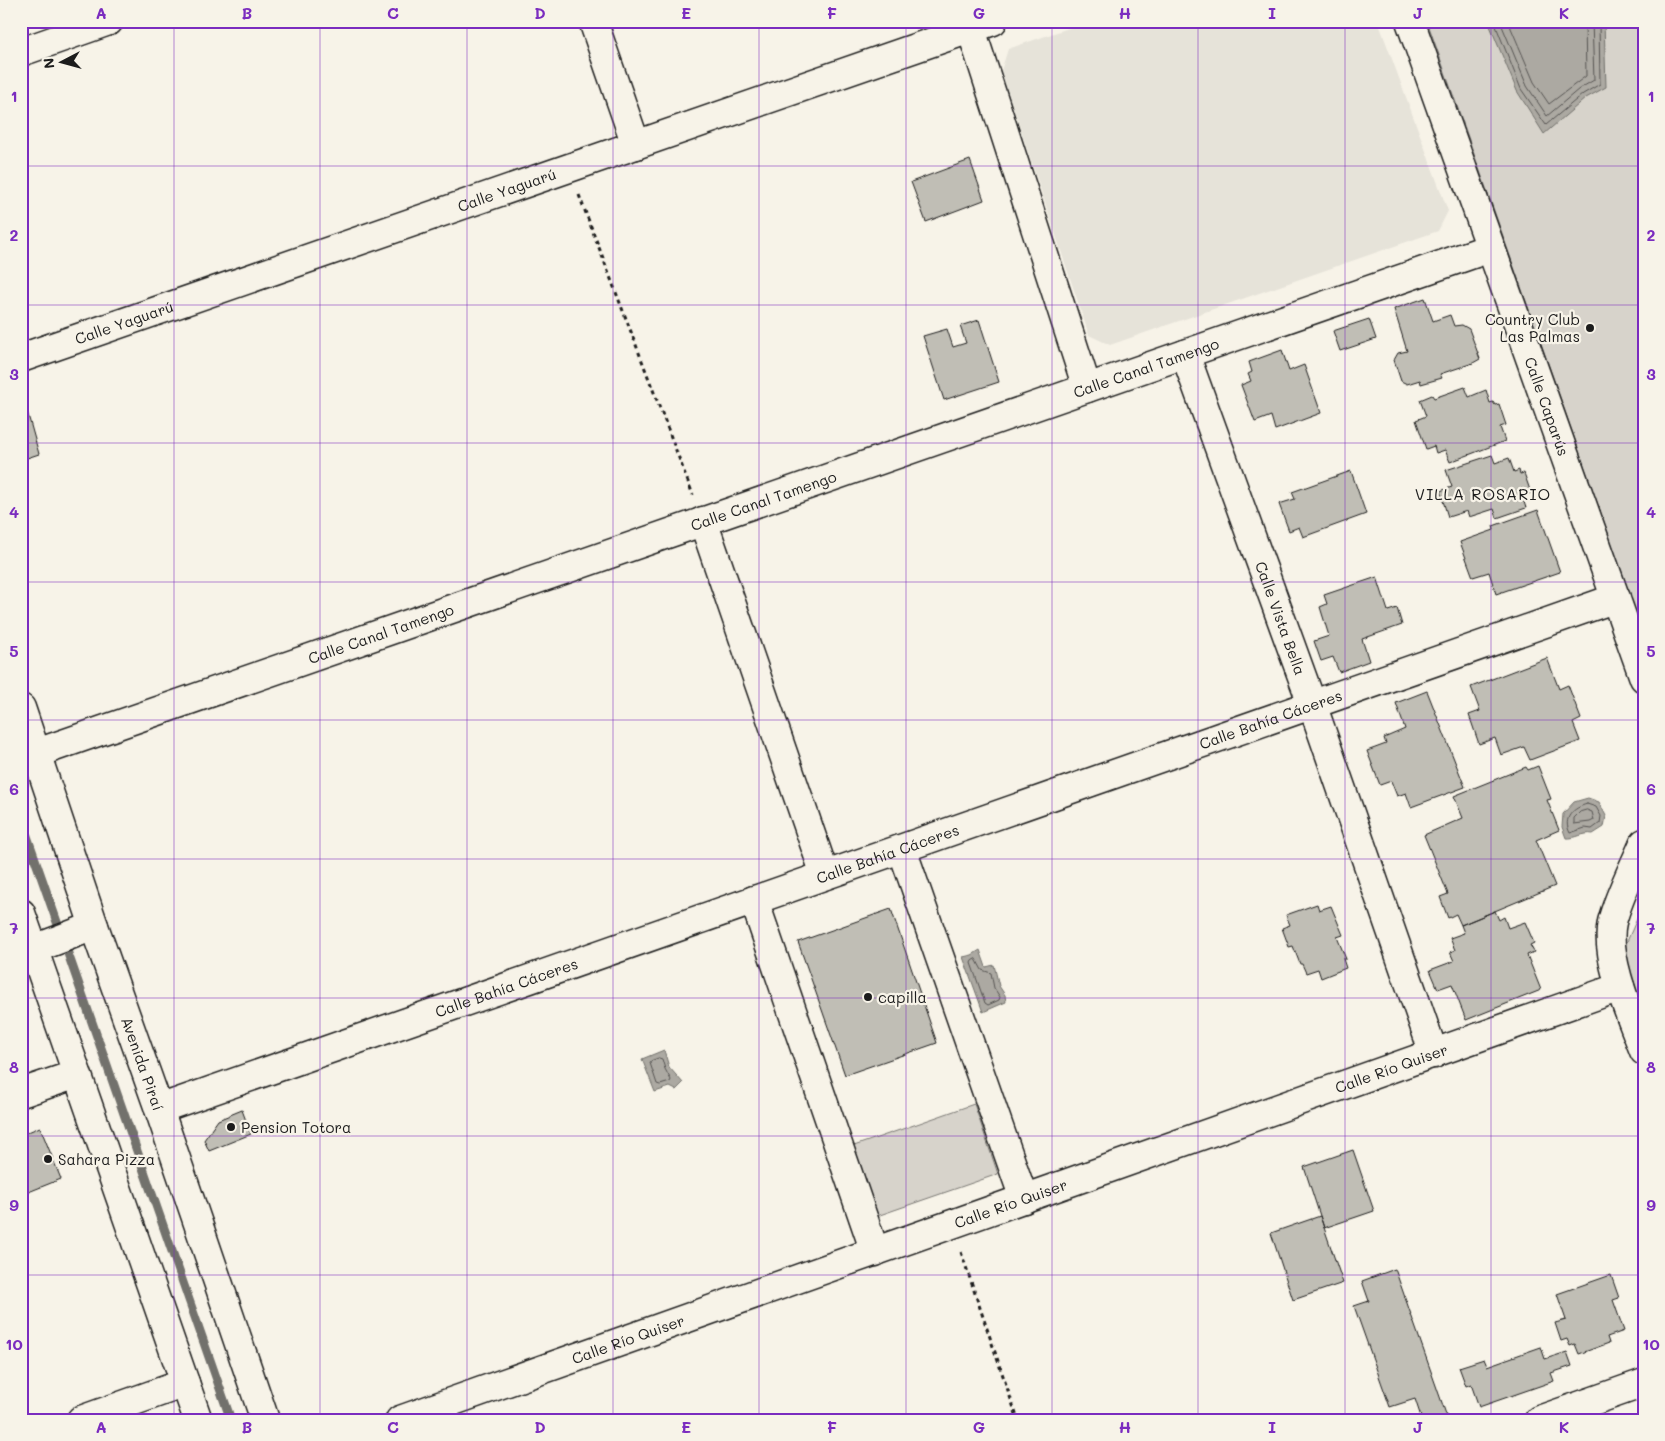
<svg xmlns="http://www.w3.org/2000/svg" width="1665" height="1441" font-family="Mali,sans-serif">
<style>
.built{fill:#e6e3d9}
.green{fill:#d7d3cb;stroke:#7a7874}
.water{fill:#aca9a2;stroke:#72716c}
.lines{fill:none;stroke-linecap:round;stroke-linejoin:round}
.shore{stroke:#565452;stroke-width:1}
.stream{stroke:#72716c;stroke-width:9}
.building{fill:#c0beb5;stroke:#1c1c1c}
.minor-casing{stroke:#1c1c1c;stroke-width:31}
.secondary-casing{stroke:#1c1c1c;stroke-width:31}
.path{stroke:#1c1c1c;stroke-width:3;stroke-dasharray:4 4;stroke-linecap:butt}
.minor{stroke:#f7f3e8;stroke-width:28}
.secondary{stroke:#f7f3e8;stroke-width:28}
.grid{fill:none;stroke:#7b2cbf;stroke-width:1;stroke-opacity:0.55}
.poi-dot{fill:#1c1c1c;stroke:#f7f3e8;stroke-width:2}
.labels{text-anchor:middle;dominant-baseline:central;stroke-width:4.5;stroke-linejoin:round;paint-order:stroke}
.street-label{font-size:15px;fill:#1c1c1c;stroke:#f7f3e8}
.poi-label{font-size:15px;fill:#1c1c1c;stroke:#f7f3e8;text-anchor:start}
.neighbourhood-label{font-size:16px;letter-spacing:1px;fill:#1c1c1c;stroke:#f7f3e8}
.neatline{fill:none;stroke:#7b2cbf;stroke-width:2}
.grid-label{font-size:16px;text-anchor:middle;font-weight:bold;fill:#7b2cbf}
</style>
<rect width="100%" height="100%" fill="#f7f3e8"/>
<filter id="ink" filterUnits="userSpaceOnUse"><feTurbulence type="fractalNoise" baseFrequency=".02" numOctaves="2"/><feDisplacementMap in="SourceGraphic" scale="10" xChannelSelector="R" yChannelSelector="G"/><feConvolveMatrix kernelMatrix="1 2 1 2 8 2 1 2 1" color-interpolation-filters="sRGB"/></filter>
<g filter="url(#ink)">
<path class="built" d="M 1089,21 L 1378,21 L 1448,211 L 1438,231 L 1110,345 L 1089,335 L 1001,71 L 1008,49 Z"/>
<path class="green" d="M 1427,21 L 1644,21 L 1644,635 Z
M 1644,903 L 1644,1017 L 1621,955 Z
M 974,1104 L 998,1174 L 877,1216 L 854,1146 Z"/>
<path class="water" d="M 1488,21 L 1604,21 L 1606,87 L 1586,98 L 1544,134 L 1517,91 Z
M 1588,798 L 1599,802 L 1606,816 L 1604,827 L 1593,834 C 1583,832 1576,839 1566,838 L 1562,827 L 1563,814 L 1574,802 Z
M 980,950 L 986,967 L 994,965 L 999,986 L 1005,995 L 1006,1002 L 983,1012 L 963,957 L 972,955 Z
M 664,1050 L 669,1067 L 683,1083 L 676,1090 L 670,1087 L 655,1092 L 642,1059 Z"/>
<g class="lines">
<path class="shore" d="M 1494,21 L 1521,89 L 1546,125 L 1583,94 L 1600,84 L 1599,21
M 1500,21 L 1527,86 L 1547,116 L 1579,89 L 1594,80 L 1592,21
M 1508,21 L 1534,82 L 1549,104 L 1586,76 L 1585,21
M 1587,804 L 1596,807 L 1601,816 L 1600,823 L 1592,829 L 1585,828 L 1570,833 C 1562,818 1573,808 1587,804 Z
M 1587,810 L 1592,812 L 1594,820 L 1590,822 L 1574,824 L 1574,818 L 1580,812 Z
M 976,959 L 982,970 L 991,973 L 994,988 L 1000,997 L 999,1000 L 988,1005 L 985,1003 L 971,963 L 972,961 Z
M 659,1058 L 662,1059 L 665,1069 L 671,1080 L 670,1082 L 660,1085 L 657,1084 L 650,1063 L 651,1061 Z"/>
<path class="stream" d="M 21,819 L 231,1420"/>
</g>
<path class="building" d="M 970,160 L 984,200 L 926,222 L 911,182 Z
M 1425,298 L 1433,321 L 1450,315 L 1454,326 L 1462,325 L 1469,329 L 1480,359 L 1473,363 L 1440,374 L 1442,378 L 1421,384 L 1420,380 L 1407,384 L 1401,381 L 1394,360 L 1398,353 L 1407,351 L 1394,309 Z
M 1369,319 L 1376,339 L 1340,351 L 1333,331 Z
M 979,320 L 999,382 L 944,400 L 923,336 L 947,329 L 953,347 L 966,343 L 960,326 Z
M 1282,350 L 1289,371 L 1304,365 L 1321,413 L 1275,430 L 1271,416 L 1255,422 L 1241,385 L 1251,381 L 1248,374 L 1252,372 L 1249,362 Z
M 1465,387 L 1469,397 L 1486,390 L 1490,403 L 1493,402 L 1495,405 L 1499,404 L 1506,425 L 1500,427 L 1505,441 L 1450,462 L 1445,450 L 1436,453 L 1434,446 L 1426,449 L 1416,420 L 1426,416 L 1420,400 L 1432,395 L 1434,398 Z
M 23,397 L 39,454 L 21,460 L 21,398 Z
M 1492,455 L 1495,463 L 1509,458 L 1514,472 L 1519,470 L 1520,474 L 1524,473 L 1531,493 L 1522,496 L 1526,508 L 1497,518 L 1494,509 L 1469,517 L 1467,511 L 1448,517 L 1440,491 L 1452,487 L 1446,470 Z
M 1351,471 L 1366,514 L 1303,537 L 1299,527 L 1289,531 L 1279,504 L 1295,499 L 1292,492 Z
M 1538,510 L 1560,572 L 1496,594 L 1489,572 L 1473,577 L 1460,542 L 1494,530 L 1493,526 Z
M 1377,577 L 1388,611 L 1397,608 L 1402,625 L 1362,639 L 1369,661 L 1339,672 L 1333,657 L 1321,661 L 1314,641 L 1329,636 L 1320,607 L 1327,604 L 1324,595 Z
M 1547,658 L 1559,689 L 1568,685 L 1581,719 L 1573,723 L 1580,741 L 1530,760 L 1524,747 L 1501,755 L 1495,738 L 1479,744 L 1469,715 L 1480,711 L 1471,687 Z
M 1427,691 L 1465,787 L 1411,807 L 1406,793 L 1397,796 L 1391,781 L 1380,785 L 1367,751 L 1386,744 L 1384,738 L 1405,729 L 1396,703 Z
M 1538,766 L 1551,799 L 1547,800 L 1559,830 L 1536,840 L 1555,886 L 1461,925 L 1456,914 L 1448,918 L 1440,897 L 1448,894 L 1424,835 L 1463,818 L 1454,796 L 1526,767 L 1528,770 Z
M 1317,904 L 1319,910 L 1331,906 L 1343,935 L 1337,937 L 1346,959 L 1343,959 L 1346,968 L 1321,978 L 1318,969 L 1306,973 L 1302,964 L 1300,964 L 1293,946 L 1289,947 L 1282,928 L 1290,925 L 1286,915 Z
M 891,909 L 937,1043 L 845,1075 L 798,942 Z
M 1495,911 L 1499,920 L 1504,917 L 1508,928 L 1525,922 L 1534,943 L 1530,945 L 1534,952 L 1527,955 L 1541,990 L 1466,1020 L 1452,984 L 1438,989 L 1430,970 L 1454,961 L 1450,952 L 1455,950 L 1450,938 L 1464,933 L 1461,925 Z
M 242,1110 L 251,1134 L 209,1151 L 204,1140 L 218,1120 Z
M 40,1127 L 61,1179 L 21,1195 L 21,1135 Z
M 1353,1150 L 1374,1211 L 1324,1228 L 1304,1167 Z
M 1320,1216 L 1343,1283 L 1293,1300 L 1271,1233 Z
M 1395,1269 L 1447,1417 L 1440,1420 L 1422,1420 L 1415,1399 L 1390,1407 L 1354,1306 L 1369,1301 L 1362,1281 Z
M 1611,1275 L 1619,1298 L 1613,1300 L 1624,1331 L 1607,1337 L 1609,1343 L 1579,1354 L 1575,1344 L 1570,1346 L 1567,1339 L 1561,1341 L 1555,1323 L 1566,1320 L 1557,1294 Z
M 1541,1347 L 1545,1359 L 1567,1352 L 1572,1366 L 1551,1373 L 1554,1381 L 1479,1407 L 1471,1384 L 1466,1386 L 1459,1367 L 1484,1359 L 1487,1366 Z"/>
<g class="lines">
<defs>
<g id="minor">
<path d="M 593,21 L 636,145"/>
<path id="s1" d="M 1410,21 L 1644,678"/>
<path d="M 971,29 L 1087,388"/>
<path d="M 21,52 L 109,21"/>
<path id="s2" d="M 1185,354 L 1312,704 L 1434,1054"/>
<path id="s3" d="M 21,358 L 993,21"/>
<path d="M 703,521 L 825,875"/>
<path id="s4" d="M 37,753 L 1490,248"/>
<path d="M 1644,843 C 1633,869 1619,895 1612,922 C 1604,957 1631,1017 1644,1051"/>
<path d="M 902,849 L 1024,1199"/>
<path d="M 754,900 L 875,1252"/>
<path d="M 21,1093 L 77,1074"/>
<path id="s5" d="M 159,1109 L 1616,598"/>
<path d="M 81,1420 L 185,1383"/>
<path id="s6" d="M 400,1420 L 1620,987"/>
<path d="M 1539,1420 L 1644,1383"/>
</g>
<g id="secondary">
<path id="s7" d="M 21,708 L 94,926 L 159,1109 L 265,1420"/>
<path d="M 21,913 L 198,1420"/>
<path d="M 34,949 L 94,926"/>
</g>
</defs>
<use href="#minor" class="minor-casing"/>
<use href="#secondary" class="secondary-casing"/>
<path class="path" d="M 579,195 L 693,495
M 961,1252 L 1018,1420"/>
<use href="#minor" class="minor"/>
<use href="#secondary" class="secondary"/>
</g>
</g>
<path class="grid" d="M 174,21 L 174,1420M 320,21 L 320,1420M 467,21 L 467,1420M 613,21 L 613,1420M 759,21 L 759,1420M 906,21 L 906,1420M 1052,21 L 1052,1420M 1198,21 L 1198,1420M 1345,21 L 1345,1420M 1491,21 L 1491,1420M 21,166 L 1644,166M 21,305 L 1644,305M 21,443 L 1644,443M 21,582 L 1644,582M 21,720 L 1644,720M 21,859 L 1644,859M 21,998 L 1644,998M 21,1136 L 1644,1136M 21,1275 L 1644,1275"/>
<g class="poi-dot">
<circle cx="1590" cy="328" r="5"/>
<circle cx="868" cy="997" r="5"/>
<circle cx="231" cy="1127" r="5"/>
<circle cx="48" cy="1159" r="5"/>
</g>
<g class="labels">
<g class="street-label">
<text stroke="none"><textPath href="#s3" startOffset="514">Calle Yaguarú</textPath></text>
<text stroke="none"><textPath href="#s3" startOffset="109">Calle Yaguarú</textPath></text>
<text stroke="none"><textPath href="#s4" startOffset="1174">Calle Canal Tamengo</textPath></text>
<text stroke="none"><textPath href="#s1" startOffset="409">Calle Caparús</textPath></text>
<text stroke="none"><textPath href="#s4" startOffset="769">Calle Canal Tamengo</textPath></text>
<text stroke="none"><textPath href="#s2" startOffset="281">Calle Vista Bella</textPath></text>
<text stroke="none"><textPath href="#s4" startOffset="364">Calle Canal Tamengo</textPath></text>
<text stroke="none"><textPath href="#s5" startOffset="1178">Calle Bahía Cáceres</textPath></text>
<text stroke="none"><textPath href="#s5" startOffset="772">Calle Bahía Cáceres</textPath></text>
<text stroke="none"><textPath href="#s5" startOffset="368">Calle Bahía Cáceres</textPath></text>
<text stroke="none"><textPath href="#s7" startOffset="376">Avenida Piraí</textPath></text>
<text stroke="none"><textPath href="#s6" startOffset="1052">Calle Río Quiser</textPath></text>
<text stroke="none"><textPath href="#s6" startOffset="648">Calle Río Quiser</textPath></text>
<text stroke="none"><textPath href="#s6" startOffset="242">Calle Río Quiser</textPath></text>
</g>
<g class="poi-label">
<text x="1580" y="319" text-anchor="end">Country Club<tspan x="1580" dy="17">Las Palmas</tspan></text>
<text x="878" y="997">capilla</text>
<text x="241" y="1127">Pension Totora</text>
<text x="58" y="1159">Sahara Pizza</text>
</g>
<g class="neighbourhood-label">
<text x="1483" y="493">VILLA ROSARIO</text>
</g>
</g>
<rect width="1665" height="1441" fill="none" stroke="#f7f3e8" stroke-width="55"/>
<g transform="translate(62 62) rotate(264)" stroke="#f7f3e8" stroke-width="4" paint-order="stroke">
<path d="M0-4L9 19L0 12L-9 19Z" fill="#1c1c1c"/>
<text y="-8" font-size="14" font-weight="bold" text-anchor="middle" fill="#1c1c1c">N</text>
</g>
<rect x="28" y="28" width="1610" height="1386" class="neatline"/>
<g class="grid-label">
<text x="101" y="19">A</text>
<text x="247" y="19">B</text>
<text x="393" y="19">C</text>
<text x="540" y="19">D</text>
<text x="686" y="19">E</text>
<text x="832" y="19">F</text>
<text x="979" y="19">G</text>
<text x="1125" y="19">H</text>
<text x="1272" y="19">I</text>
<text x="1418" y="19">J</text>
<text x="1564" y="19">K</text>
<text x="14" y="102">1</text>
<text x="1651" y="102">1</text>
<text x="14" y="241">2</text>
<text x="1651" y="241">2</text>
<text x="14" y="380">3</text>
<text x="1651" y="380">3</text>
<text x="14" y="518">4</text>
<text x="1651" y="518">4</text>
<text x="14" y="657">5</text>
<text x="1651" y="657">5</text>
<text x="14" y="795">6</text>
<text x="1651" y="795">6</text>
<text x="14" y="934">7</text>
<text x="1651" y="934">7</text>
<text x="14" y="1073">8</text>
<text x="1651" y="1073">8</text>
<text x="14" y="1211">9</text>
<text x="1651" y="1211">9</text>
<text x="14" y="1350">10</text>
<text x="1651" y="1350">10</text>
<text x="101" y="1433">A</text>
<text x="247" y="1433">B</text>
<text x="393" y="1433">C</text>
<text x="540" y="1433">D</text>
<text x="686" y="1433">E</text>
<text x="832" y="1433">F</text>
<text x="979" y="1433">G</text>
<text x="1125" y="1433">H</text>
<text x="1272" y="1433">I</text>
<text x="1418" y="1433">J</text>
<text x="1564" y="1433">K</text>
</g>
</svg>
